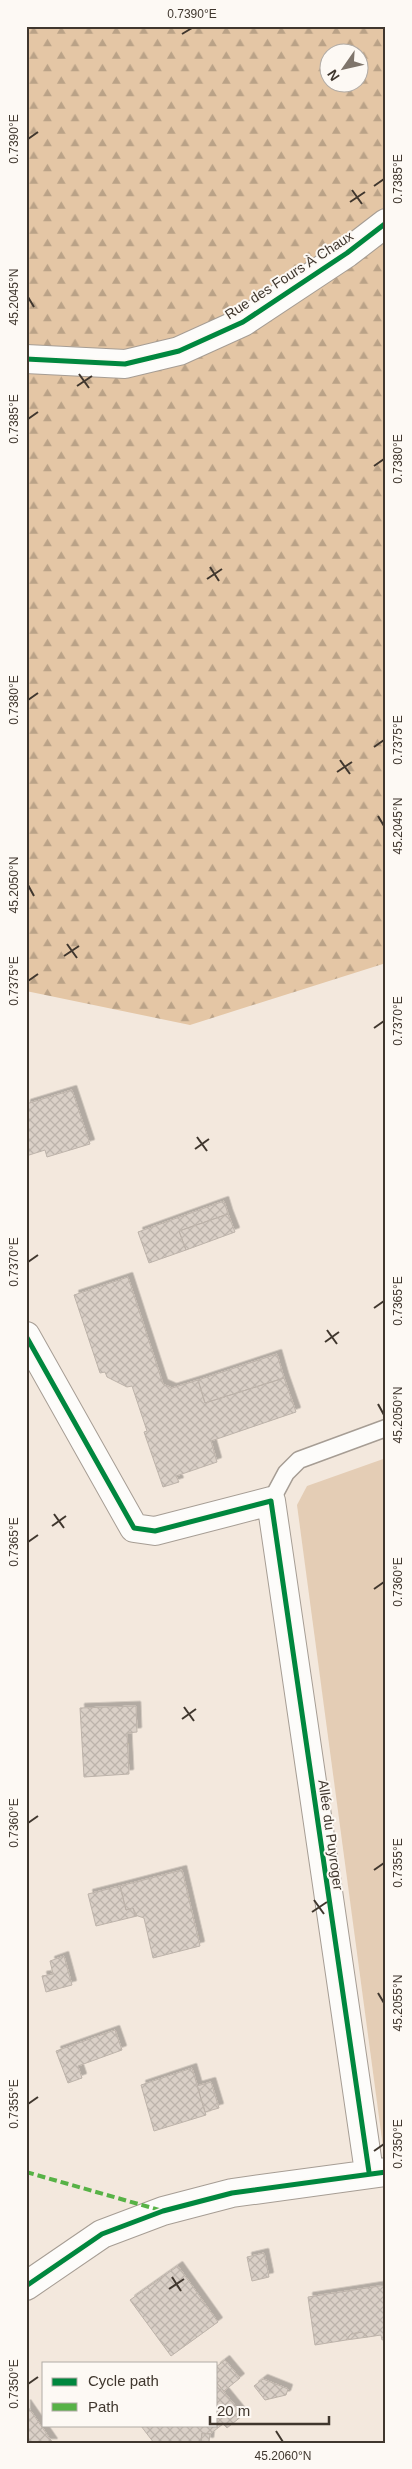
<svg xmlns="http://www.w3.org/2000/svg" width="412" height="2469" font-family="Arial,sans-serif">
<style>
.green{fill:#e4cdb5}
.forest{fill:url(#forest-firs);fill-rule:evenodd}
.building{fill:url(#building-cross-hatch);stroke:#bdb3aa;filter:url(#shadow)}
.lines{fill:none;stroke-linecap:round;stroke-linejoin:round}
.lane-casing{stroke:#a69d94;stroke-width:19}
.street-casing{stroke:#a69d94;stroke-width:30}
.lane{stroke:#fdfcfa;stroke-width:16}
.street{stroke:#fdfcfa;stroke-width:28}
.quiet{stroke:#57b246;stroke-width:4;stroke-dasharray:8 4;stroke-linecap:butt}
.cycleway-casing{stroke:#fdf9f4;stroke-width:8}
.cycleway{stroke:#00873e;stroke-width:5}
.ticks{fill:none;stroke:#40372e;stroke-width:2}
.labels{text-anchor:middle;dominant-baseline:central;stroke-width:4;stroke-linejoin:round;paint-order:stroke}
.street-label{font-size:14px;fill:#40372e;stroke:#fdf9f4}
.neatline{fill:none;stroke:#40372e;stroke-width:2}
.ticks-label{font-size:12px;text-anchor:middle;fill:#40372e}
</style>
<defs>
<pattern id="forest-firs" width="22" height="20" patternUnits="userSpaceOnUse" patternTransform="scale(1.25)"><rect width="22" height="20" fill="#e4c6a5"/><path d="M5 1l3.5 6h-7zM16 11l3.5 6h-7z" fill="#baa287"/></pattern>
<pattern id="building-cross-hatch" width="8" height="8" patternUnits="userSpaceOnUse" patternTransform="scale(1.25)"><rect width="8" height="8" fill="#dad0c7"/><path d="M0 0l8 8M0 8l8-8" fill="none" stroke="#bcb3ab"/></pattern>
<filter id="shadow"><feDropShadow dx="4.5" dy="-4.5" stdDeviation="0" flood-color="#0004"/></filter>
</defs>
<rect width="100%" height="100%" fill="#f3e8dd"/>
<path class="green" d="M 386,1458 L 386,2146 L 383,2147 L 297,1505 L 307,1486 Z"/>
<path class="forest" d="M 26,26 L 386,26 L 386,963 L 190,1025 L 26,991 ZM 330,52 L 360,52 L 360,82 L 330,82 Z"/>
<path class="building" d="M 72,1090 L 90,1144 L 47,1157 L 45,1150 L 26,1156 L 26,1104 Z
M 224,1201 L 228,1214 L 179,1231 L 186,1250 L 149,1263 L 138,1232 Z
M 228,1214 L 235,1232 L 186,1250 L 179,1231 Z
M 128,1277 L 163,1384 L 172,1388 L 198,1380 L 205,1403 L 284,1378 L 296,1412 L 211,1441 L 217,1462 L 176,1476 L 179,1482 L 163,1487 L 144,1432 L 147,1431 L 132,1386 L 127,1387 L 107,1377 L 105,1372 L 100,1373 L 74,1295 Z
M 277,1354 L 284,1378 L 205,1403 L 198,1380 Z
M 136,1706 L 137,1732 L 127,1733 L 129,1774 L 84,1777 L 80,1708 Z
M 182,1870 L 200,1946 L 153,1958 L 144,1918 L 135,1915 L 133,1908 L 126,1910 L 120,1886 Z
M 120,1886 L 126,1910 L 133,1908 L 137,1916 L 96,1926 L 88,1894 Z
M 64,1956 L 72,1985 L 46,1992 L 42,1976 L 53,1974 L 50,1961 Z
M 115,2030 L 122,2050 L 78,2066 L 82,2078 L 68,2083 L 56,2051 Z
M 192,2068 L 206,2115 L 154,2131 L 141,2085 Z
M 211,2082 L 219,2108 L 205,2112 L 197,2086 Z
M 264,2253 L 269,2277 L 252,2281 L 247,2257 Z
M 178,2266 L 218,2322 L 171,2356 L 130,2300 Z
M 386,2285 L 386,2339 L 382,2340 L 381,2335 L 368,2337 L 362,2332 L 351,2334 L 346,2340 L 315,2345 L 308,2297 Z
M 362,2332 L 368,2337 L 346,2340 L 351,2334 Z
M 225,2360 L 240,2378 L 224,2391 L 216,2382 L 216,2367 Z
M 263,2379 L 288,2389 L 286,2395 L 265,2400 L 254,2386 Z
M 216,2382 L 243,2415 L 227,2428 L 223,2424 L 210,2434 L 202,2433 L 201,2441 L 199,2443 L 154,2443 L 141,2426 L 216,2425 Z
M 26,2404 L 53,2443 L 26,2443 Z
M 202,2433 L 210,2434 L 209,2442 L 201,2441 Z"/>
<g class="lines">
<defs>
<path id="lane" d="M 271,1501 L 286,1473 L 299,1460 L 386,1428"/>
<path id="street" d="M 26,359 L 125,364 L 179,351 L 243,322 L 347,253 L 386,223
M 26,1336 L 134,1528 L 155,1531 L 271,1501 L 369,2172
M 26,2286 L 102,2234 L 163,2211 L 232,2193 L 386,2172"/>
</defs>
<use href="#lane" class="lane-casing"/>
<use href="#street" class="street-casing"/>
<use href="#lane" class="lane"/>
<use href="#street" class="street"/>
<path class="quiet" d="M 26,2172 L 163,2211"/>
<defs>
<path id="cycleway" d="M 26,359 L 125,364 L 179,351 L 243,322 L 347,253 L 386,223
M 26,1336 L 134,1528 L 155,1531 L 271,1501 L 369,2172
M 26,2286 L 102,2234 L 163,2211 L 232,2193 L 386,2172"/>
</defs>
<use href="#cycleway" class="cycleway-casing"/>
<use href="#cycleway" class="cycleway"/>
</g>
<path class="ticks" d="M 182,34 L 192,28M 28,139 L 38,132M 374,186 L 384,179M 352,190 L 362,204M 350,202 L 365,192M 28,297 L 34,307M 79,374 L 89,388M 77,386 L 92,376M 28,419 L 38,412M 374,466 L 384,459M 210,567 L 219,581M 207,579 L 222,569M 28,700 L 38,693M 374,747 L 384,740M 340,760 L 350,774M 337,772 L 352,762M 378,816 L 384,826M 28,885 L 34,896M 67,944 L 77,958M 64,956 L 79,946M 28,981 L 38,974M 374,1028 L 384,1021M 197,1137 L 207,1151M 195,1149 L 209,1139M 28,1262 L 38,1255M 374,1308 L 384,1301M 327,1330 L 337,1344M 325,1342 L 339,1332M 378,1404 L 384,1415M 54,1514 L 64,1528M 52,1526 L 66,1516M 28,1542 L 38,1535M 374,1589 L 384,1582M 184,1707 L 194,1721M 182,1719 L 196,1709M 28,1823 L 38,1816M 374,1870 L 384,1863M 314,1900 L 324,1914M 312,1912 L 327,1902M 378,1993 L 384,2003M 28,2104 L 38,2097M 374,2151 L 384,2144M 172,2277 L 181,2291M 169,2289 L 184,2279M 28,2384 L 38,2377M 276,2431 L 283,2442"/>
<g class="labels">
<g class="street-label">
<text transform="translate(289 275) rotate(-33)">Rue des Fours À Chaux</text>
<text transform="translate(331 1835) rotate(82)">Allée du Puyroger</text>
</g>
</g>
<rect width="412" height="2469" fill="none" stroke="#fdf9f4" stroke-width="55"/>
<rect x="42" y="2362" width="175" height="65" fill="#fdf9f4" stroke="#b1aba5"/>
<rect x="52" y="2378" width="25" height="8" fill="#00873e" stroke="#b1aba5"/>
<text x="88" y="2386" font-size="15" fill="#40372e">Cycle path</text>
<rect x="52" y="2403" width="25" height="8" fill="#57b246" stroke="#b1aba5"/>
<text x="88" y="2412" font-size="15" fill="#40372e">Path</text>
<g transform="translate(344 68) rotate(236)"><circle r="24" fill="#fdf9f4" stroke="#b1aba5"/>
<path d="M0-4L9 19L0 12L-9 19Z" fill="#7f756b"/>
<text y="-8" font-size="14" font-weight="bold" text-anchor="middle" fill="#40372e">N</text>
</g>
<path d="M210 2416v8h119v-8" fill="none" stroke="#40372e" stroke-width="2.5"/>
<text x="217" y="2416" font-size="15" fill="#40372e" stroke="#fdf9f4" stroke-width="4" paint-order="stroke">20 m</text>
<rect x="28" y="28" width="356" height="2414" class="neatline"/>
<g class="ticks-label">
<text x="192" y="18">0.7390°E</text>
<text transform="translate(14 139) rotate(-90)" y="4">0.7390°E</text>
<text transform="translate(398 179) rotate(-90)" y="4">0.7385°E</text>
<text transform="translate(14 297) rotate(-90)" y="4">45.2045°N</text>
<text transform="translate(14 419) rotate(-90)" y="4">0.7385°E</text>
<text transform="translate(398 459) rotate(-90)" y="4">0.7380°E</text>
<text transform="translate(14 700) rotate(-90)" y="4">0.7380°E</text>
<text transform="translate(398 740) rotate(-90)" y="4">0.7375°E</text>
<text transform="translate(398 826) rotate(-90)" y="4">45.2045°N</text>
<text transform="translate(14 885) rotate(-90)" y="4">45.2050°N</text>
<text transform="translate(14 981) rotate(-90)" y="4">0.7375°E</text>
<text transform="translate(398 1021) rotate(-90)" y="4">0.7370°E</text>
<text transform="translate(14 1262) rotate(-90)" y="4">0.7370°E</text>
<text transform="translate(398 1301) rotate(-90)" y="4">0.7365°E</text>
<text transform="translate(398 1415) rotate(-90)" y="4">45.2050°N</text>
<text transform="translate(14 1542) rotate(-90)" y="4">0.7365°E</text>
<text transform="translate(398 1582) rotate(-90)" y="4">0.7360°E</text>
<text transform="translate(14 1823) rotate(-90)" y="4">0.7360°E</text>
<text transform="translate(398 1863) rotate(-90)" y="4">0.7355°E</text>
<text transform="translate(398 2003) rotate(-90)" y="4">45.2055°N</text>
<text transform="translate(14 2104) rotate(-90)" y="4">0.7355°E</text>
<text transform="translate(398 2144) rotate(-90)" y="4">0.7350°E</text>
<text transform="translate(14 2384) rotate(-90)" y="4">0.7350°E</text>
<text x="283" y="2460">45.2060°N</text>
</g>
</svg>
